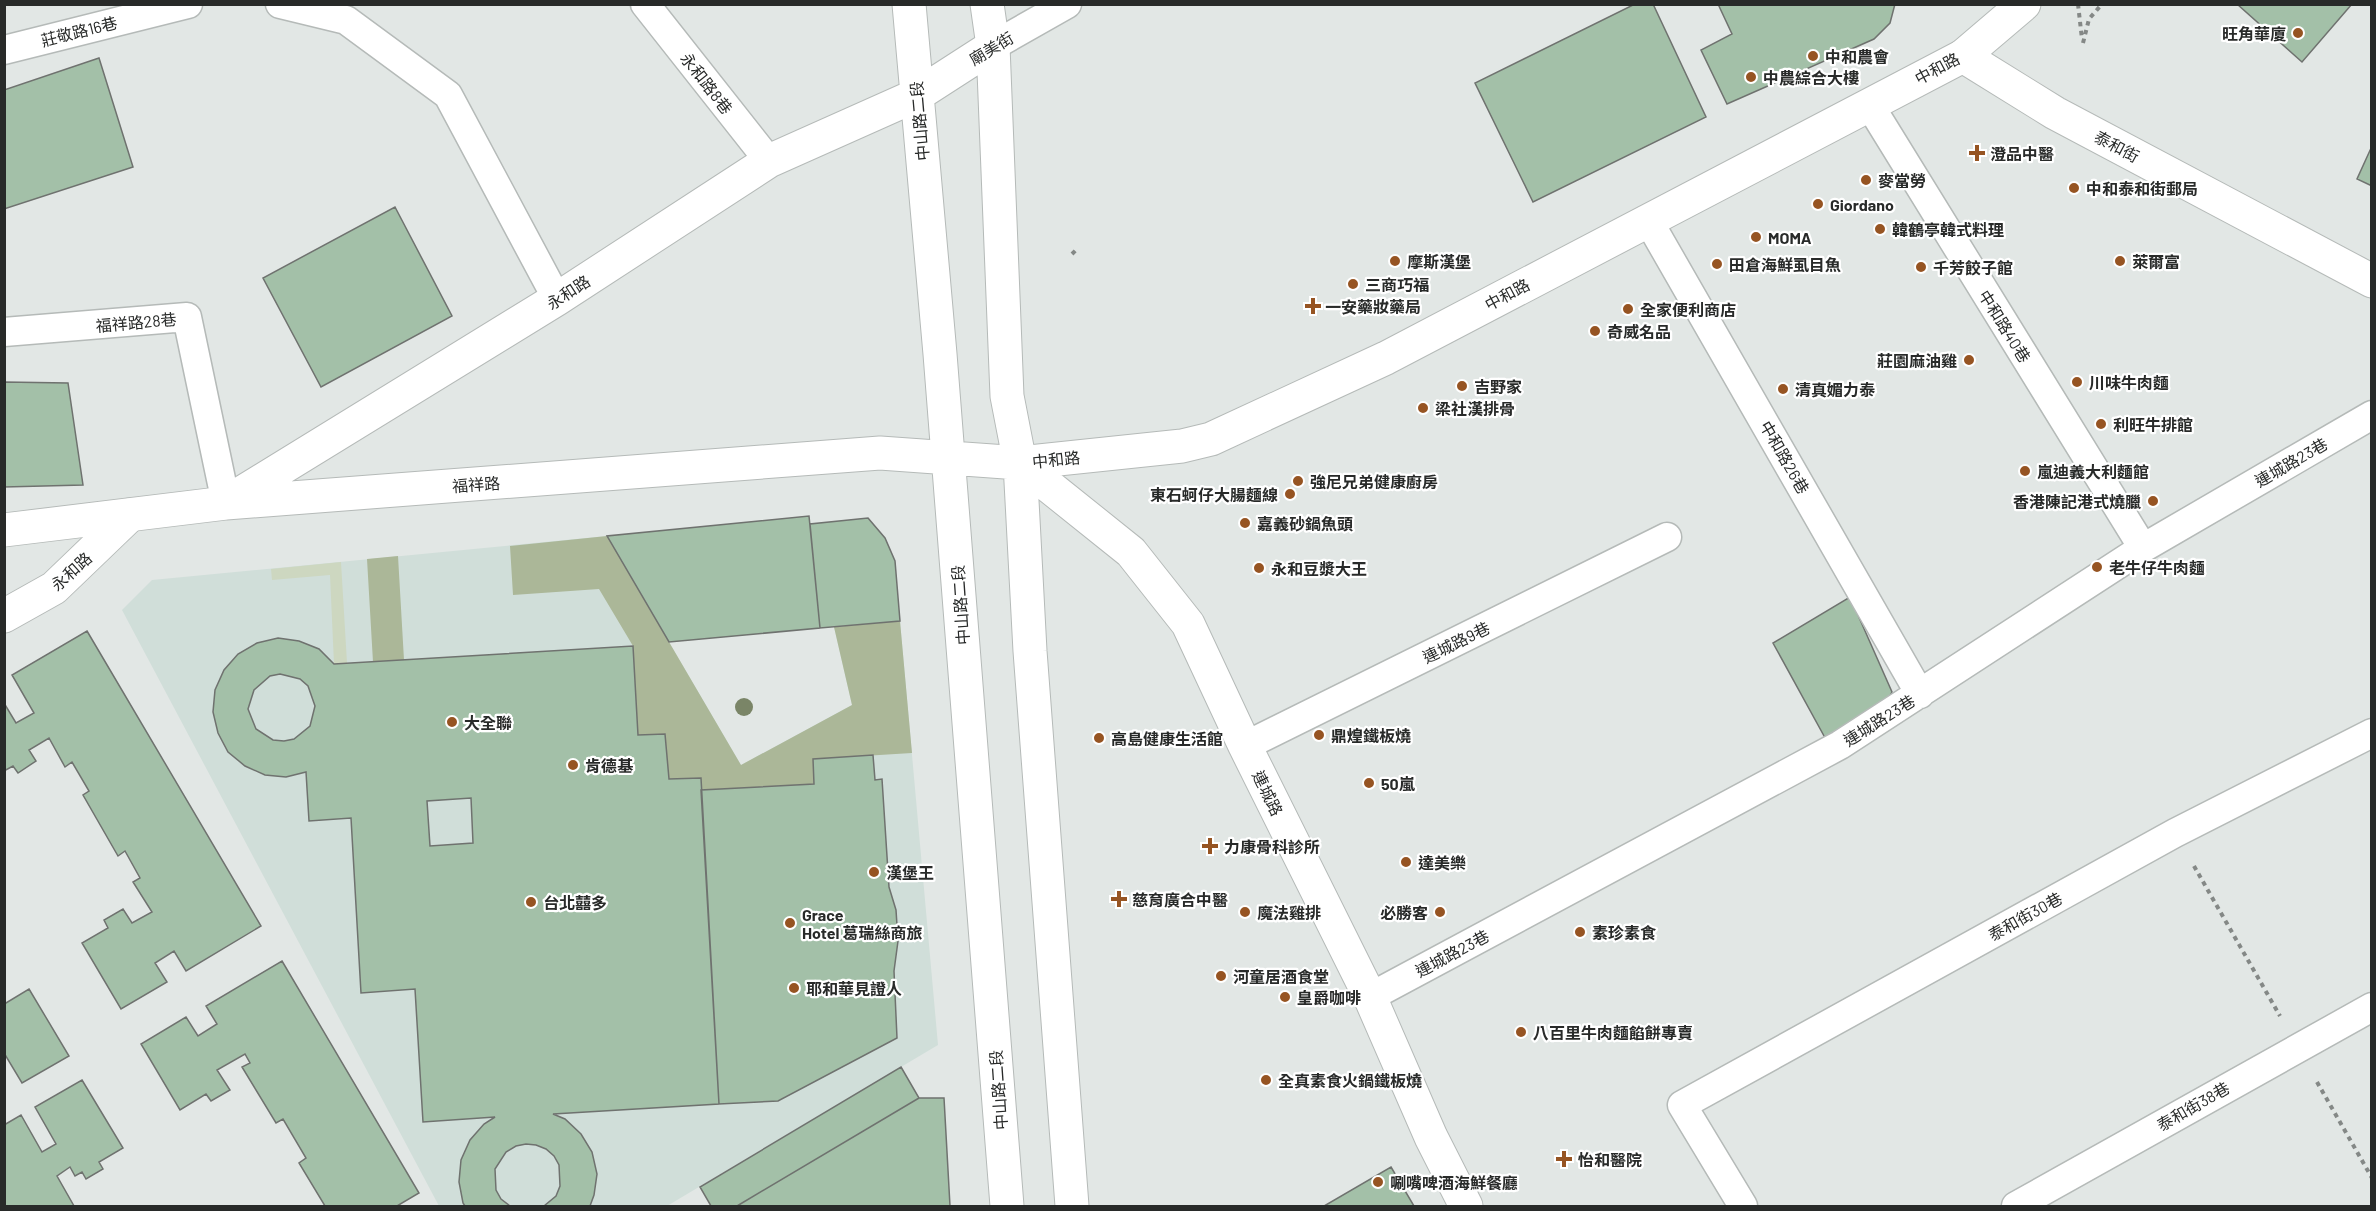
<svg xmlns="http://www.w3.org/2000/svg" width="2376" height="1211" font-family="Barlow,'Noto Sans TC',sans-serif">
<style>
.built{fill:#d0ded9}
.green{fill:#cdd7c0}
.forest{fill:#abb798}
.building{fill:#a3c0a8;stroke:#6f726f;stroke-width:1.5;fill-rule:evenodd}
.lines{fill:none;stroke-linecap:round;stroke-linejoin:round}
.service-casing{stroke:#b5bab8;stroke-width:31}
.minor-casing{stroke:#b5bab8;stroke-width:35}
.tertiary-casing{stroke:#b5bab8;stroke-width:35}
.path{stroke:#848886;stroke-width:4;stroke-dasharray:4.5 4.5;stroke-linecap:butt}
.service{stroke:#fff;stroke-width:28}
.minor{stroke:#fff;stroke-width:33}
.tertiary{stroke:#fff;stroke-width:33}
.tree{fill:#7a8567}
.poi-dot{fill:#965422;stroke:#fff;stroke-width:2}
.labels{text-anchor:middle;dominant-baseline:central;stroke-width:4.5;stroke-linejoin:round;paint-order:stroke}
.street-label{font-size:16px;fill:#282a29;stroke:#fff}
.poi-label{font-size:16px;font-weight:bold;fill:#282a29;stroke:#fff;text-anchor:start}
</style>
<rect width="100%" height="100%" fill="#e2e7e5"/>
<path class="built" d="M 607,536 L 741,765 L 852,705 L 834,627 L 900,621 L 938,1045 L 667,1206 L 439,1206 L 122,610 L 152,580 Z"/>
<path class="green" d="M 341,562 L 347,663 L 334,664 L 330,575 L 272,580 L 271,569 Z"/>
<path class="forest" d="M 607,536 L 741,765 L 852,705 L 834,627 L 900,621 L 912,753 L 814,759 L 814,784 L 701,790 L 700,778 L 669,779 L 665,734 L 638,735 L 633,646 L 599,589 L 513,595 L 510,546 Z
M 398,556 L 404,660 L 373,662 L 367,559 Z"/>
<path class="building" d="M 1635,4 L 1653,4 L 1706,117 L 1533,202 L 1475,83 Z
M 1718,4 L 1895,4 L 1890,23 L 1874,39 L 1727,104 L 1701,50 L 1732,34 Z
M 2237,4 L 2352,4 L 2302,62 Z
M 99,58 L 133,167 L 4,209 L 4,90 Z
M 2372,146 L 2372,186 L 2357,179 Z
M 395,207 L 452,316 L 321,387 L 263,278 Z
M 4,382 L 68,383 L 83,485 L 4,487 Z
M 809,516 L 820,628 L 669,642 L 607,536 Z
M 868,518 L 885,538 L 895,561 L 900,621 L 820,628 L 810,524 Z
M 1850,597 L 1892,692 L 1880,714 L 1829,745 L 1773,643 Z
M 87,631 L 261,926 L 186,971 L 174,951 L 155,963 L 167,982 L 121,1009 L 82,943 L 108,928 L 104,920 L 123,909 L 132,923 L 152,912 L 133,882 L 140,878 L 125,851 L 118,856 L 83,795 L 89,791 L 72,762 L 65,767 L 49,738 L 29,750 L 36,761 L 18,773 L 13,766 L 4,771 L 4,703 L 16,723 L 34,713 L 12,675 Z
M 278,638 L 299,641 L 319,649 L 334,664 L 633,646 L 638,735 L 665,734 L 669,779 L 701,778 L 719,1104 L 553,1114 L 565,1119 L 581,1134 L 592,1152 L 597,1174 L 594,1195 L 590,1206 L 544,1206 L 556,1196 L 560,1186 L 559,1165 L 554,1156 L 546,1149 L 536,1145 L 526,1144 L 516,1146 L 506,1152 L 495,1169 L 496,1190 L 501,1199 L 510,1206 L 465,1206 L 463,1203 L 459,1182 L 461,1160 L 470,1140 L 484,1124 L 495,1117 L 423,1122 L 415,989 L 361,993 L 351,818 L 309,821 L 306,772 L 286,777 L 265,775 L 245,766 L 228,752 L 218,733 L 213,712 L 215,690 L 224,670 L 238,654 L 257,643 ZM 280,674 L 300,679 L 308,686 L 315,706 L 310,726 L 294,739 L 284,741 L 273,740 L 256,729 L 248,709 L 254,690 L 270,676 ZM 471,798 L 473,843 L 430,846 L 427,801 Z
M 873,755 L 875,780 L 882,779 L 889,887 L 896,910 L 898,941 L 894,971 L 897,1038 L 778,1101 L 719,1104 L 701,790 L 814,784 L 813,759 Z
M 282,961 L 419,1193 L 397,1206 L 325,1206 L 299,1163 L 306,1158 L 283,1119 L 276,1123 L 242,1067 L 250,1063 L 245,1054 L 217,1070 L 230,1090 L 211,1101 L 206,1094 L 180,1110 L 141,1044 L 186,1017 L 198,1036 L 217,1024 L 206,1006 Z
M 29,989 L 69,1056 L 22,1083 L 4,1053 L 4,1001 L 6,1003 Z
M 901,1067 L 919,1098 L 737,1206 L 711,1206 L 700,1187 Z
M 82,1080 L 123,1148 L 99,1162 L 103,1169 L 86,1179 L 82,1172 L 75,1176 L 70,1167 L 57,1176 L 74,1206 L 4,1206 L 4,1125 L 21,1115 L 42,1152 L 56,1144 L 35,1107 Z
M 919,1098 L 944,1098 L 950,1206 L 737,1206 Z
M 1391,1167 L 1414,1206 L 1324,1206 Z"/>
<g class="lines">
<defs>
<path id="service" d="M 280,4 L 346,20 L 448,95 L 557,299
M 645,4 L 769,161
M 993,46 L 1067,4
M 4,50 L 188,4
M 1869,104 L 2143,548
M 1648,220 L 1920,694
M 4,332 L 187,317 L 226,503
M 1245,746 L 1667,537
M 1370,997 L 1840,745 L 2143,548 L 2372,415
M 1743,1206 L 1682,1105 L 2175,833 L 2372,733
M 2016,1206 L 2372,1007"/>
<path id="minor" d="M 1963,56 L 2055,113 L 2372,281
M 4,616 L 54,588 L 130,515"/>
<path id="tertiary" d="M 909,4 L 940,354 L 1007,1206
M 987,4 L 993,46 L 1007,396 L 1020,463 L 1030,651 L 1072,1206
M 1020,463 L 1131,552 L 1188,624 L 1245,746 L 1370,997 L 1431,1137 L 1466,1206
M 230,500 L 557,299 L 769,161 L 917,95 L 993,46
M 4,530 L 226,503 L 880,453 L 1020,463 L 1182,446 L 1211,439 L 1386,358 L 1963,56 L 2024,4"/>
</defs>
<use href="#service" class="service-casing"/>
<use href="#minor" class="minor-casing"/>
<use href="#tertiary" class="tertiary-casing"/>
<path class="path" d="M 2078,4 L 2082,39
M 2083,43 L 2089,19 L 2102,4
M 1072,254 L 1078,248
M 2194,866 L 2280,1016
M 2317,1082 L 2372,1178"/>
<use href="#service" class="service"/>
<use href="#minor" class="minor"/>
<use href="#tertiary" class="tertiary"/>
</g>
<circle class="tree" cx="744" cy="707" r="9"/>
<g class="poi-dot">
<circle cx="2298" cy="33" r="6"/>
<circle cx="1813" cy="56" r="6"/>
<circle cx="1751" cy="77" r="6"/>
<path d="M1974 144h6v6h6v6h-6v6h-6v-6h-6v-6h6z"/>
<circle cx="1866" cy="180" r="6"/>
<circle cx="2074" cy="188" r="6"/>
<circle cx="1818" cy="204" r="6"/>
<circle cx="1880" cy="229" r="6"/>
<circle cx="1756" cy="237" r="6"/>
<circle cx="1395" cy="261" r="6"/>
<circle cx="2120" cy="261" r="6"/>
<circle cx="1717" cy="264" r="6"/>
<circle cx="1921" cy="267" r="6"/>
<circle cx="1353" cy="284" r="6"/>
<path d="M1310 297h6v6h6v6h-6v6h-6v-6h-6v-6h6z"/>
<circle cx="1628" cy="309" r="6"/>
<circle cx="1595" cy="331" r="6"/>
<circle cx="1969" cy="360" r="6"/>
<circle cx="2077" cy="382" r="6"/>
<circle cx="1462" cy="386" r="6"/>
<circle cx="1783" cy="389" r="6"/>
<circle cx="1423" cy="408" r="6"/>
<circle cx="2101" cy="424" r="6"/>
<circle cx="2025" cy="471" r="6"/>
<circle cx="1298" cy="481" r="6"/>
<circle cx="1290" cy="494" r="6"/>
<circle cx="2153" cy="501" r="6"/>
<circle cx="1245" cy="523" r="6"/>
<circle cx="2097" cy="567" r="6"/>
<circle cx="1259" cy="568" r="6"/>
<circle cx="452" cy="722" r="6"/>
<circle cx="1319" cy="735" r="6"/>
<circle cx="1099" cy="738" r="6"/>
<circle cx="573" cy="765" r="6"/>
<circle cx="1369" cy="783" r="6"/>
<path d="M1207 837h6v6h6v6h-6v6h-6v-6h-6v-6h6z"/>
<circle cx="1406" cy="862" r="6"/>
<circle cx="874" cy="872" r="6"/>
<path d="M1116 890h6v6h6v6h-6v6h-6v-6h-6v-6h6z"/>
<circle cx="531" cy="902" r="6"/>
<circle cx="1245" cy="912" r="6"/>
<circle cx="1440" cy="912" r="6"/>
<circle cx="790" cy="923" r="6"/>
<circle cx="1580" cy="932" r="6"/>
<circle cx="1221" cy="976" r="6"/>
<circle cx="794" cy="988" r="6"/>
<circle cx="1285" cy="997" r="6"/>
<circle cx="1521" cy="1032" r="6"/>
<circle cx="1266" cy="1080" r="6"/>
<path d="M1561 1150h6v6h6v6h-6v6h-6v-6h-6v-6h6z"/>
<circle cx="1378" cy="1182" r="6"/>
</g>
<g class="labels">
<g class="street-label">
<text transform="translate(79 31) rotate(-14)">莊敬路16巷</text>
<text transform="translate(991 48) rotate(-31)">廟美街</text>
<text transform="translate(1937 68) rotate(-28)">中和路</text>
<text transform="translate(707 83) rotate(52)">永和路8巷</text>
<text transform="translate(919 121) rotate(-95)">中山路二段</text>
<text transform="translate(2117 146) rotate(28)">泰和街</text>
<text transform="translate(568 292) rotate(-33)">永和路</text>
<text transform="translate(1507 294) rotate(-28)">中和路</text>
<text transform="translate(136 322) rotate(-5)">福祥路28巷</text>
<text transform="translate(2005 326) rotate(58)">中和路40巷</text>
<text transform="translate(1785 457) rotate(60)">中和路26巷</text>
<text transform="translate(1056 459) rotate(-6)">中和路</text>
<text transform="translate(2291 462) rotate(-30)">連城路23巷</text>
<text transform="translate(476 484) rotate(-4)">福祥路</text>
<text transform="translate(71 571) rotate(-42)">永和路</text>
<text transform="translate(960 605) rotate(-94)">中山路二段</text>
<text transform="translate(1456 642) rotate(-26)">連城路9巷</text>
<text transform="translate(1879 720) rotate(-32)">連城路23巷</text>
<text transform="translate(1268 793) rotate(64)">連城路</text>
<text transform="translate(2025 916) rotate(-29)">泰和街30巷</text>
<text transform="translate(1452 953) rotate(-28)">連城路23巷</text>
<text transform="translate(998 1090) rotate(-94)">中山路二段</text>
<text transform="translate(2193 1106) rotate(-30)">泰和街38巷</text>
</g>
<g class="poi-label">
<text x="2286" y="33" text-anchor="end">旺角華廈</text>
<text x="1825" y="56">中和農會</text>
<text x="1763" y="77">中農綜合大樓</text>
<text x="1990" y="153">澄品中醫</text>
<text x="1878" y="180">麥當勞</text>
<text x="2086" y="188">中和泰和街郵局</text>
<text x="1830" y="204">Giordano</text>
<text x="1892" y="229">韓鶴亭韓式料理</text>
<text x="1768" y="237">MOMA</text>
<text x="1407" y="261">摩斯漢堡</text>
<text x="2132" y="261">萊爾富</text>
<text x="1729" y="264">田倉海鮮虱目魚</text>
<text x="1933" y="267">千芳餃子館</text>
<text x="1365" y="284">三商巧福</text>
<text x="1325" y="306">一安藥妝藥局</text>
<text x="1640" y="309">全家便利商店</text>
<text x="1607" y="331">奇威名品</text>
<text x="1957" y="360" text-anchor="end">莊園麻油雞</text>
<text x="2089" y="382">川味牛肉麵</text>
<text x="1474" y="386">吉野家</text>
<text x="1795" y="389">清真媚力泰</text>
<text x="1435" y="408">梁社漢排骨</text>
<text x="2113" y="424">利旺牛排館</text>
<text x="2037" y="471">嵐迪義大利麵館</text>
<text x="1310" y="481">強尼兄弟健康廚房</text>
<text x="1278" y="494" text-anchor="end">東石蚵仔大腸麵線</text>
<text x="2141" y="501" text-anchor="end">香港陳記港式燒臘</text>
<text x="1257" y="523">嘉義砂鍋魚頭</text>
<text x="2109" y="567">老牛仔牛肉麵</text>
<text x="1271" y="568">永和豆漿大王</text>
<text x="464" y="722">大全聯</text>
<text x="1331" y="735">鼎煌鐵板燒</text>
<text x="1111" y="738">高島健康生活館</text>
<text x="585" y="765">肯德基</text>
<text x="1381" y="783">50嵐</text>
<text x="1224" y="846">力康骨科診所</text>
<text x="1418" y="862">達美樂</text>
<text x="886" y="872">漢堡王</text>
<text x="1132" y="899">慈育廣合中醫</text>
<text x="543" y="902">台北囍多</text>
<text x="1257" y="912">魔法雞排</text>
<text x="1428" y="912" text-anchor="end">必勝客</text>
<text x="802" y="914">Grace<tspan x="802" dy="18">Hotel 葛瑞絲商旅</tspan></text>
<text x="1592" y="932">素珍素食</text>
<text x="1233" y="976">河童居酒食堂</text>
<text x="806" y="988">耶和華見證人</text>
<text x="1297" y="997">皇爵咖啡</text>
<text x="1533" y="1032">八百里牛肉麵餡餅專賣</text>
<text x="1278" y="1080">全真素食火鍋鐵板燒</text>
<text x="1578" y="1159">怡和醫院</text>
<text x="1390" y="1182">唰嘴啤酒海鮮餐廳</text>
</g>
</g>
<rect width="2376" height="1211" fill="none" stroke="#282a29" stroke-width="12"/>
</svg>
